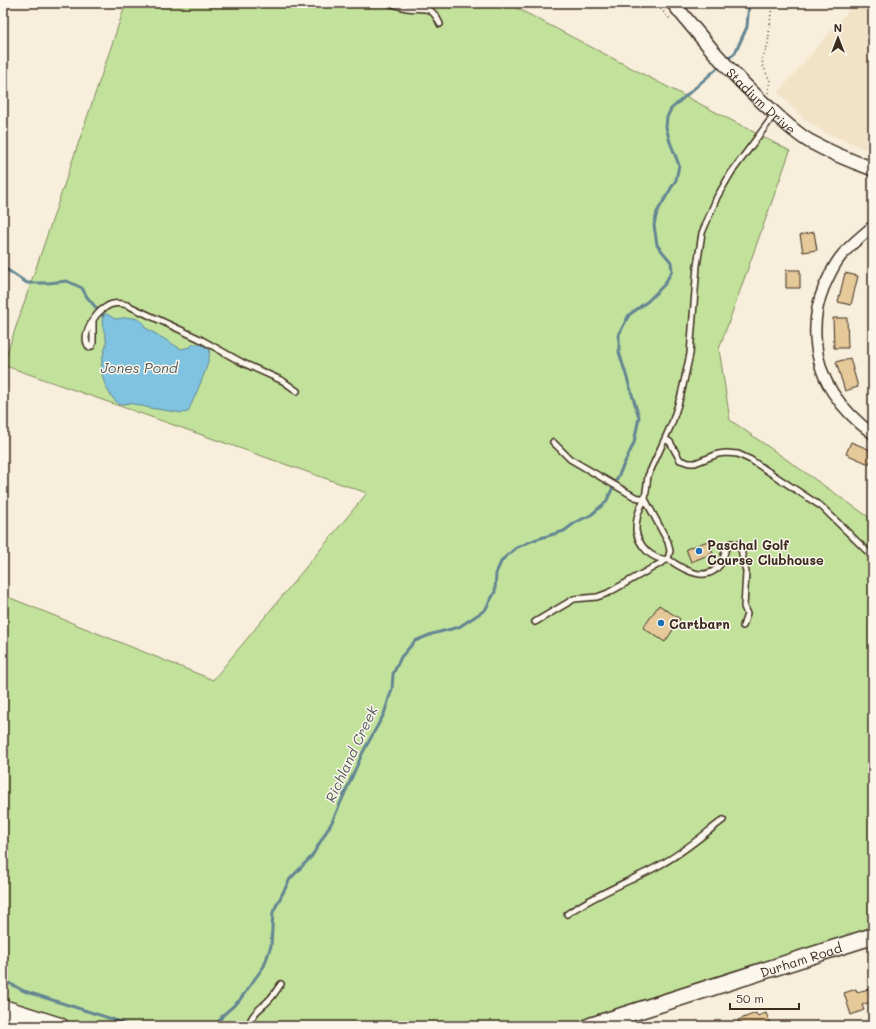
<svg xmlns="http://www.w3.org/2000/svg" width="876" height="1029" font-family="Mali,sans-serif">
<style>
.built{fill:#f2e3c7}
.green{fill:#c2e29b;stroke:#7e865c}
.water{fill:#7fc3e0;stroke:#648692}
.lines{fill:none;stroke-linecap:round;stroke-linejoin:round}
.stream{stroke:#648692;stroke-width:3}
.building{fill:#e5c999;stroke:#3b2a1e}
.service-casing{stroke:#3b2a1e;stroke-width:8}
.minor-casing{stroke:#3b2a1e;stroke-width:13}
.tertiary-casing{stroke:#3b2a1e;stroke-width:16}
.primary-casing{stroke:#3b2a1e;stroke-width:19}
.path{stroke:#3b2a1e;stroke-width:1.5;stroke-dasharray:1 3;stroke-linecap:butt}
.service{stroke:#fbf7ec;stroke-width:5}
.minor{stroke:#fbf7ec;stroke-width:10}
.tertiary{stroke:#fbf7ec;stroke-width:13}
.primary{stroke:#fbf7ec;stroke-width:16}
.poi-dot{fill:#1f6fb2;stroke:#fbf7ec;stroke-width:1.5}
.labels{text-anchor:middle;dominant-baseline:central;stroke-width:3;stroke-linejoin:round;paint-order:stroke}
.street-label{font-size:13px;fill:#3b2a1e;stroke:#fbf7ec}
.poi-label{font-size:13px;font-weight:bold;fill:#3b2a1e;stroke:#fbf7ec;text-anchor:start}
.water-label{font-size:14px;font-style:italic;fill:#4f5858;stroke:#fbf7ec}
</style>
<rect width="100%" height="100%" fill="#f7eedb"/>
<filter id="ink" filterUnits="userSpaceOnUse"><feTurbulence type="fractalNoise" baseFrequency=".025" numOctaves="2"/><feDisplacementMap in="SourceGraphic" scale="8" xChannelSelector="R" yChannelSelector="G"/><feConvolveMatrix kernelMatrix="1 2 1 2 8 2 1 2 1" color-interpolation-filters="sRGB"/></filter>
<g filter="url(#ink)">
<path class="built" d="M 855,3 L 873,3 L 873,152 L 824,132 L 799,115 L 778,93 Z"/>
<path class="green" d="M 126,3 L 507,3 L 790,151 L 719,349 L 730,420 L 873,520 L 873,929 L 573,1026 L 83,1026 L 3,1001 L 3,595 L 213,680 L 367,493 L 3,365 Z
M 3,1012 L 47,1026 L 3,1026 Z"/>
<path class="water" d="M 104,314 L 107,314 L 115,319 C 126,318 134,315 144,323 L 144,327 L 146,328 L 181,349 L 190,347 L 193,344 L 200,344 L 209,349 C 213,359 193,400 188,412 L 182,413 L 150,408 L 129,403 L 119,405 C 106,392 100,378 102,360 C 103,354 105,350 106,345 C 108,334 98,325 104,314 Z"/>
<g class="lines">
<path class="stream" d="M 726,60 L 735,53 L 747,27 L 749,3
M 3,267 L 27,283 L 48,283 L 67,281 L 82,288 L 87,297 L 103,316
M 3,980 L 24,991 L 112,1019 L 129,1026
M 216,1026 L 223,1015 L 239,1001 L 264,966 L 271,946 L 273,912 L 290,879 L 312,856 L 332,822 L 363,752 L 384,714 L 392,689 L 393,674 L 401,657 L 415,641 L 432,634 L 459,627 L 485,610 L 495,592 L 496,573 L 502,560 L 516,548 L 534,540 L 564,531 L 576,522 L 591,515 L 606,502 L 634,443 L 639,417 L 619,352 L 619,334 L 629,315 L 648,301 L 664,285 L 672,271 L 671,262 L 657,245 L 654,225 L 657,212 L 676,180 L 679,165 L 670,142 L 666,127 L 667,117 L 671,109 L 722,64"/>
</g>
<path class="building" d="M 814,232 L 817,250 L 803,252 L 800,235 Z
M 786,270 L 800,270 L 800,288 L 786,288 Z
M 845,273 L 858,276 L 851,305 L 838,302 Z
M 833,318 L 847,318 L 848,348 L 834,348 Z
M 850,358 L 858,387 L 845,391 L 836,362 Z
M 851,442 L 873,451 L 873,455 L 869,464 L 846,454 Z
M 708,541 L 713,553 L 691,562 L 686,549 Z
M 659,605 L 680,619 L 665,642 L 643,628 Z
M 856,989 L 857,992 L 869,989 L 873,1001 L 862,1005 L 864,1010 L 851,1015 L 844,993 Z
M 756,1013 L 757,1016 L 766,1013 L 770,1023 L 761,1026 L 733,1026 L 739,1024 L 738,1020 Z"/>
<g class="lines">
<defs>
<path id="service" d="M 389,3 C 395,5 401,7 407,8 C 425,10 431,4 440,24
M 93,321 L 93,343 L 92,346 L 89,347 C 80,336 95,313 106,307 C 113,302 120,303 127,305 L 200,339 L 243,363 L 283,381 L 297,391
M 665,439 L 670,442 L 680,460 L 689,463 L 695,463 L 718,454 L 726,453 L 738,454 L 751,460 L 822,507 L 873,557
M 553,442 L 570,459 L 635,497 L 645,499 C 639,508 636,519 636,530 C 638,545 652,561 668,559 L 670,551 L 668,542 L 645,499 L 648,476 L 672,423 L 681,395 L 690,354 L 697,266 L 702,233 L 717,197 L 731,173 L 774,115
M 535,622 L 574,599 L 597,597 L 608,593 L 668,559 C 685,571 711,586 723,559 C 725,553 725,546 731,543 L 740,545 L 746,572 L 744,607 L 747,614 L 743,626
M 567,914 C 596,894 629,882 660,865 C 683,853 703,835 723,820
M 249,1026 C 251,1013 262,1008 270,999 C 274,995 277,989 281,984"/>
<path id="minor" d="M 873,226 C 863,235 851,244 842,255 C 834,264 829,276 824,287 C 810,320 813,362 833,393 C 843,408 858,423 873,434"/>
<g id="tertiary">
<path id="s1" d="M 673,3 C 703,40 733,76 769,108 C 782,120 794,132 809,141 C 829,152 851,161 873,169"/>
</g>
<g id="primary">
<path d="M 3,1008 L 60,1026"/>
<path id="s2" d="M 590,1026 L 873,936"/>
</g>
</defs>
<use href="#service" class="service-casing"/>
<use href="#minor" class="minor-casing"/>
<use href="#tertiary" class="tertiary-casing"/>
<use href="#primary" class="primary-casing"/>
<path class="path" d="M 655,3 L 670,19 L 671,18
M 768,93 L 770,81 L 763,66 L 762,59 L 768,44 L 772,3"/>
<use href="#service" class="service"/>
<use href="#minor" class="minor"/>
<use href="#tertiary" class="tertiary"/>
<use href="#primary" class="primary"/>
</g>
</g>
<g class="poi-dot">
<circle cx="699" cy="551" r="4"/>
<circle cx="661" cy="623" r="4"/>
</g>
<g class="labels">
<g class="street-label">
<text stroke="none"><textPath href="#s1" startOffset="132">Stadium Drive</textPath></text>
<text stroke="none"><textPath href="#s2" startOffset="221">Durham Road</textPath></text>
</g>
<g class="poi-label">
<text x="707" y="544">Paschal Golf<tspan x="707" dy="15">Course Clubhouse</tspan></text>
<text x="669" y="623">Cartbarn</text>
</g>
<g class="water-label">
<text x="139" y="367">Jones Pond</text>
<text transform="translate(351 754) rotate(-65)">Richland Creek</text>
</g>
</g>
<rect width="876" height="1029" fill="none" stroke="#fbf7ec" stroke-width="16"/>
<rect x="8" y="8" width="860" height="1013" fill="none" stroke="#3b2a1e" stroke-width="1.5" filter="url(#ink)"/>
<g transform="translate(838 38)" stroke="#fbf7ec" stroke-width="3" paint-order="stroke">
<path d="M0-3L7 15L0 10L-7 15Z" fill="#3b2a1e"/>
<text y="-6" font-size="11" font-weight="bold" text-anchor="middle" fill="#3b2a1e">N</text>
</g>
<path d="M730 1003v6h69v-6" fill="none" stroke="#3b2a1e" stroke-width="2"/>
<text x="736" y="1003" font-size="12" fill="#3b2a1e" stroke="#fbf7ec" stroke-width="3" paint-order="stroke">50 m</text>
</svg>
